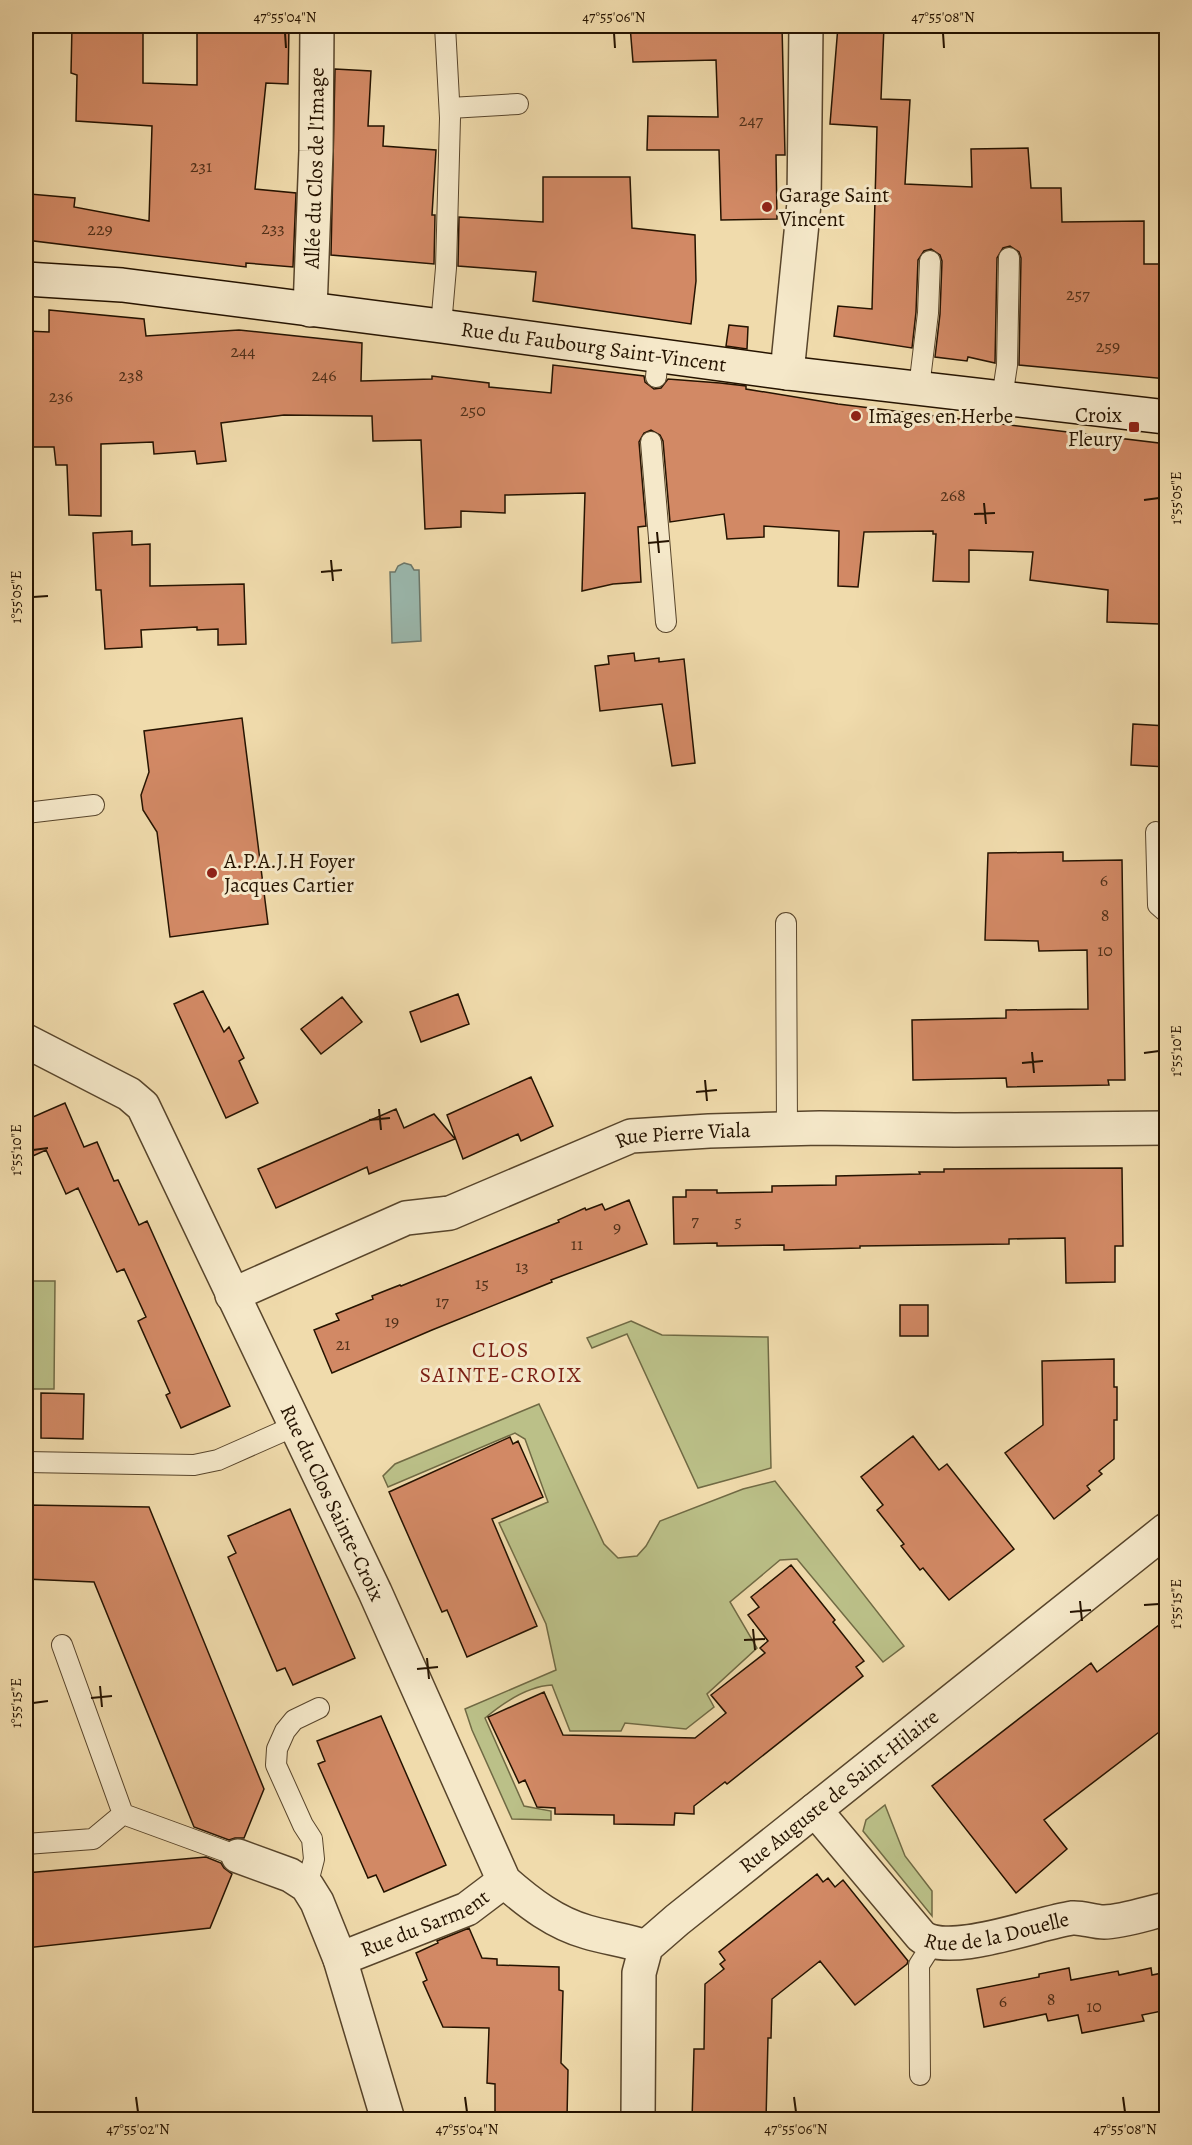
<svg xmlns="http://www.w3.org/2000/svg" width="1192" height="2145" font-family="Alegreya,serif">
<style>
.green{fill:#bbc088;stroke:#706a44;stroke-width:1.5}
.water{fill:#9bbab0;stroke:#6c776a;stroke-width:1.5}
.building{fill:#d28965;stroke:#251300;stroke-width:1.5}
.lines{fill:none;stroke-linecap:round;stroke-linejoin:round}
.service-casing{stroke:#58452b;stroke-width:22}
.minor-casing{stroke:#58452b;stroke-width:36}
.secondary-casing{stroke:#251300;stroke-width:36}
.service{stroke:#f5e8c9;stroke-width:20}
.minor{stroke:#f5e8c9;stroke-width:33}
.secondary{stroke:#f5e8c9;stroke-width:33}
.ticks{fill:none;stroke:#251300;stroke-width:2}
.poi-dot{fill:#8f2418;stroke:#f5e8c9;stroke-width:2}
.labels{text-anchor:middle;dominant-baseline:central;stroke-width:6;stroke-linejoin:round;paint-order:stroke}
.number-label{font-size:18px;fill:#503019}
.street-label{font-size:21px;fill:#251300;stroke:#f5e8c9}
.poi-label{font-size:21px;fill:#251300;stroke:#f5e8c9;text-anchor:start}
.neighbourhood-label{font-size:22px;letter-spacing:1.5px;fill:#7a1f14;stroke:#f5e8c9}
.neatline{fill:none;stroke:#251300;stroke-width:2}
.ticks-label{font-size:15px;text-anchor:middle;fill:#251300}
</style>
<rect width="100%" height="100%" fill="#f0dbac"/>
<filter id="stains"><feTurbulence type="fractalNoise" baseFrequency=".00333" numOctaves="4"/><feColorMatrix values="0 0 0 0 .2 0 0 0 0 .09 0 0 0 0 .02 0 0 0 .5 -.17"/></filter>
<radialGradient id="worn" r=".72"><stop offset=".6" stop-color="#630" stop-opacity="0"/><stop offset="1" stop-color="#630" stop-opacity=".3"/></radialGradient>
<path class="green" d="M 26,1281 L 55,1281 L 54,1389 L 26,1389 Z
M 631,1321 L 662,1335 L 768,1337 L 771,1468 L 698,1488 L 627,1334 L 592,1348 L 587,1338 Z
M 539,1404 L 604,1544 L 618,1558 L 637,1556 L 646,1546 L 660,1521 L 743,1489 L 775,1481 L 904,1646 L 883,1662 L 797,1559 L 780,1560 L 730,1602 L 757,1648 L 707,1694 L 714,1707 L 686,1729 L 625,1723 L 621,1731 L 570,1731 L 552,1685 C 527,1686 503,1703 485,1718 L 524,1806 L 551,1811 L 551,1820 L 512,1819 L 472,1730 L 465,1709 L 556,1670 L 546,1624 L 499,1523 L 548,1502 L 525,1439 L 515,1433 L 388,1487 L 383,1476 L 395,1464 Z
M 885,1805 L 905,1856 L 932,1891 L 932,1916 L 863,1831 L 866,1820 Z"/>
<path class="water" d="M 404,563 L 411,565 L 414,570 L 419,570 L 421,641 L 392,643 L 390,572 L 395,572 L 398,566 Z"/>
<path class="building" d="M 72,26 L 143,26 L 143,83 L 197,85 L 197,26 L 289,26 L 288,84 L 266,83 L 255,189 L 296,193 L 293,267 L 246,263 L 246,267 L 26,240 L 30,194 L 75,198 L 74,207 L 149,221 L 152,126 L 76,121 L 77,75 L 71,73 Z
M 630,26 L 782,26 L 785,155 L 776,155 L 777,219 L 721,220 L 719,150 L 647,150 L 648,116 L 718,117 L 716,60 L 633,62 Z
M 838,26 L 884,26 L 881,99 L 910,100 L 905,184 L 972,187 L 971,149 L 1028,148 L 1031,188 L 1061,188 L 1062,222 L 1144,221 L 1144,264 L 1167,264 L 1167,379 L 1019,365 L 1021,258 L 1019,252 L 1010,246 L 1003,248 L 997,258 L 995,363 L 968,357 L 967,361 L 935,357 L 940,314 L 942,261 L 940,255 L 931,249 L 924,251 L 918,260 L 916,312 L 912,348 L 834,336 L 838,306 L 872,309 L 877,127 L 830,124 Z
M 335,69 L 371,71 L 368,126 L 384,126 L 383,146 L 436,150 L 432,215 L 435,215 L 434,264 L 331,255 Z
M 543,177 L 630,177 L 632,228 L 695,235 L 696,281 L 691,324 L 533,301 L 536,272 L 458,266 L 459,217 L 543,222 Z
M 49,310 L 144,319 L 146,336 L 239,330 L 362,343 L 361,381 L 432,379 L 432,376 L 489,383 L 489,387 L 551,393 L 553,365 L 644,376 L 645,382 L 654,389 L 661,388 L 668,379 L 720,383 L 746,386 L 746,389 L 838,404 L 1167,444 L 1167,616 L 1160,616 L 1159,624 L 1107,622 L 1108,590 L 1030,580 L 1033,552 L 969,550 L 969,582 L 933,581 L 936,534 L 933,534 L 933,531 L 864,532 L 858,587 L 838,586 L 839,531 L 764,526 L 764,537 L 727,539 L 724,514 L 670,522 L 663,441 L 660,435 L 651,430 L 644,433 L 639,442 L 646,526 L 638,527 L 641,582 L 613,584 L 582,591 L 585,493 L 505,495 L 505,513 L 461,511 L 461,527 L 425,529 L 421,440 L 373,441 L 372,416 L 284,415 L 221,423 L 226,461 L 197,464 L 195,451 L 154,454 L 153,442 L 101,444 L 101,516 L 69,515 L 67,465 L 56,465 L 54,447 L 28,447 L 29,364 L 26,364 L 26,331 L 49,332 Z
M 729,325 L 748,327 L 747,349 L 726,346 Z
M 132,531 L 132,545 L 150,544 L 150,586 L 244,584 L 246,644 L 218,645 L 218,629 L 197,630 L 197,627 L 141,630 L 142,647 L 105,649 L 101,590 L 96,590 L 93,533 Z
M 634,653 L 635,661 L 659,658 L 659,662 L 684,659 L 695,763 L 672,766 L 662,704 L 600,711 L 595,666 L 609,664 L 608,656 Z
M 242,718 L 268,924 L 170,937 L 157,832 L 143,810 L 141,795 L 149,772 L 144,731 Z
M 1133,724 L 1167,726 L 1167,767 L 1131,765 Z
M 1063,852 L 1063,861 L 1122,860 L 1125,1080 L 1108,1080 L 1109,1085 L 1007,1087 L 1006,1078 L 913,1080 L 912,1020 L 1006,1018 L 1006,1010 L 1088,1009 L 1087,950 L 1039,951 L 1038,941 L 985,940 L 988,853 Z
M 203,991 L 224,1032 L 229,1027 L 244,1058 L 239,1061 L 258,1103 L 226,1118 L 174,1004 Z
M 458,994 L 469,1024 L 421,1042 L 410,1012 Z
M 342,997 L 362,1022 L 321,1054 L 301,1029 Z
M 531,1077 L 553,1126 L 521,1141 L 518,1134 L 463,1159 L 447,1115 Z
M 65,1103 L 84,1147 L 97,1142 L 114,1181 L 118,1180 L 139,1225 L 147,1221 L 230,1406 L 181,1428 L 166,1395 L 170,1393 L 138,1321 L 146,1317 L 124,1269 L 117,1272 L 78,1188 L 66,1194 L 46,1150 L 26,1159 L 26,1120 Z
M 396,1109 L 404,1128 L 434,1114 L 455,1139 L 369,1174 L 367,1167 L 276,1208 L 258,1169 Z
M 1122,1168 L 1123,1246 L 1115,1246 L 1115,1282 L 1066,1283 L 1065,1238 L 1009,1239 L 1009,1244 L 860,1246 L 860,1248 L 784,1250 L 784,1245 L 717,1246 L 717,1243 L 674,1244 L 673,1197 L 686,1197 L 686,1190 L 717,1190 L 717,1193 L 772,1192 L 772,1186 L 836,1185 L 836,1176 L 920,1174 L 919,1172 L 944,1172 L 944,1169 Z
M 629,1200 L 647,1244 L 551,1280 L 552,1282 L 432,1330 L 332,1373 L 314,1330 L 339,1320 L 336,1314 L 373,1299 L 372,1296 L 400,1285 L 401,1286 L 559,1222 L 558,1220 L 585,1208 L 586,1210 L 602,1204 L 605,1210 Z
M 900,1305 L 928,1305 L 928,1336 L 900,1336 Z
M 1114,1359 L 1114,1387 L 1117,1387 L 1117,1420 L 1114,1420 L 1114,1459 L 1099,1471 L 1102,1474 L 1087,1486 L 1090,1490 L 1054,1519 L 1005,1453 L 1043,1425 L 1042,1361 Z
M 41,1393 L 84,1394 L 83,1439 L 41,1438 Z
M 913,1436 L 939,1470 L 947,1464 L 1014,1549 L 949,1600 L 923,1568 L 920,1570 L 901,1546 L 904,1544 L 877,1510 L 883,1505 L 861,1477 Z
M 510,1437 L 513,1444 L 518,1441 L 543,1497 L 492,1519 L 537,1626 L 467,1657 L 447,1610 L 442,1612 L 389,1492 Z
M 26,1505 L 149,1507 L 264,1789 L 244,1838 L 235,1838 L 229,1840 L 194,1827 L 94,1582 L 26,1579 Z
M 290,1509 L 355,1658 L 293,1685 L 285,1668 L 277,1671 L 228,1557 L 236,1553 L 228,1536 Z
M 791,1565 L 835,1620 L 833,1622 L 864,1661 L 856,1667 L 863,1676 L 727,1784 L 725,1782 L 694,1806 L 694,1814 L 675,1813 L 674,1825 L 614,1824 L 614,1815 L 555,1814 L 555,1808 L 537,1807 L 525,1780 L 519,1783 L 488,1717 L 544,1692 L 563,1735 L 695,1738 L 726,1713 L 711,1695 L 765,1653 L 760,1648 L 768,1641 L 748,1615 L 759,1607 L 751,1597 Z
M 1167,1619 L 1167,1726 L 1044,1820 L 1067,1849 L 1016,1893 L 932,1786 L 1091,1663 L 1097,1672 Z
M 381,1716 L 446,1865 L 384,1892 L 376,1875 L 368,1878 L 318,1764 L 325,1761 L 317,1741 Z
M 206,1857 L 221,1863 L 224,1868 L 232,1874 L 210,1928 L 26,1948 L 26,1873 Z
M 817,1874 L 823,1882 L 828,1878 L 835,1887 L 843,1880 L 908,1961 L 907,1964 L 855,2005 L 820,1961 L 772,1999 L 771,2038 L 768,2038 L 766,2120 L 692,2120 L 694,2049 L 704,2049 L 705,1984 L 724,1969 L 720,1964 L 725,1960 L 719,1952 Z
M 469,1928 L 482,1958 L 497,1959 L 497,1965 L 559,1967 L 559,1990 L 563,1991 L 561,2063 L 568,2070 L 567,2118 L 558,2117 L 558,2120 L 495,2120 L 495,2084 L 487,2083 L 489,2028 L 443,2027 L 423,1982 L 427,1980 L 416,1953 L 438,1943 L 437,1941 Z
M 1069,1968 L 1071,1980 L 1118,1971 L 1119,1975 L 1151,1968 L 1152,1975 L 1167,1972 L 1167,2010 L 1142,2015 L 1144,2021 L 1082,2033 L 1078,2015 L 1048,2021 L 1046,2014 L 984,2027 L 977,1989 L 1039,1977 L 1039,1974 Z"/>
<g class="lines">
<defs>
<path id="service" d="M 26,27 L 27,26
M 450,108 L 518,104
M 441,326 L 446,268 L 450,118 L 445,26
M 656,377 L 658,356
M 919,388 L 928,313 L 930,261
M 1002,398 L 1007,365 L 1009,258
M 651,442 L 666,622
M 26,813 L 94,805
M 1156,832 L 1158,905 L 1166,912
M 786,923 L 787,1129
M 26,1462 L 194,1465 L 218,1460 L 297,1425
M 62,1645 L 123,1814
M 123,1814 L 238,1856
M 26,1844 L 93,1839 L 123,1814
M 307,1886 L 314,1859 L 312,1839 L 303,1825 L 276,1765 L 277,1749 L 285,1731 L 294,1720 L 319,1708
M 920,2075 L 919,1965 L 933,1943"/>
<g id="minor">
<path id="s1" d="M 310,310 L 316,151 L 317,26"/>
<path d="M 787,373 L 804,203 L 806,26"/>
<path id="s2" d="M 26,1041 L 129,1094 L 143,1106 L 375,1592 L 504,1881 C 529,1903 555,1923 587,1932 C 607,1938 627,1940 646,1947"/>
<path id="s3" d="M 232,1295 L 406,1218 L 450,1213 L 631,1136 L 709,1131 L 820,1128 L 955,1130 L 1166,1128"/>
<path id="s4" d="M 815,1810 L 921,1936 C 947,1958 1038,1923 1072,1918 C 1082,1917 1093,1922 1104,1922 C 1122,1922 1148,1913 1166,1909"/>
<path d="M 238,1856 L 290,1875 L 307,1886 L 317,1902 L 340,1959 L 388,2120"/>
<path id="s5" d="M 340,1959 L 467,1909 L 504,1881"/>
<path id="s6" d="M 638,2120 L 639,1973 L 646,1947 L 677,1920 L 1166,1530"/>
</g>
<g id="secondary">
<path id="s7" d="M 26,279 L 122,285 L 441,326 L 787,373 L 1166,417"/>
</g>
</defs>
<use href="#service" class="service-casing"/>
<use href="#minor" class="minor-casing"/>
<use href="#secondary" class="secondary-casing"/>
<use href="#service" class="service"/>
<use href="#minor" class="minor"/>
<use href="#secondary" class="secondary"/>
</g>
<path class="ticks" d="M 285,33 L 286,48M 614,33 L 615,48M 943,33 L 944,48M 1144,500 L 1159,498M 984,503 L 986,524M 974,514 L 995,513M 657,532 L 659,553M 648,543 L 669,541M 331,560 L 333,581M 321,572 L 342,570M 33,597 L 48,596M 1032,1052 L 1034,1073M 1144,1053 L 1159,1051M 1022,1063 L 1043,1061M 705,1080 L 707,1101M 696,1092 L 717,1090M 379,1109 L 381,1130M 369,1120 L 390,1118M 33,1150 L 48,1148M 1080,1601 L 1082,1621M 1144,1605 L 1159,1604M 1070,1612 L 1091,1610M 753,1629 L 755,1650M 744,1640 L 765,1639M 427,1658 L 429,1679M 417,1669 L 438,1667M 100,1686 L 102,1707M 91,1698 L 112,1696M 33,1703 L 48,1701M 136,2097 L 138,2112M 465,2097 L 467,2112M 794,2097 L 796,2112M 1123,2097 L 1125,2112"/>
<g class="poi-dot">
<circle cx="767" cy="207" r="6"/>
<circle cx="856" cy="416" r="6"/>
<rect x="1128" y="421" width="12" height="12" rx="3"/>
<circle cx="212" cy="873" r="6"/>
</g>
<g class="labels">
<g class="number-label">
<text x="751" y="120">247</text>
<text x="201" y="166">231</text>
<text x="273" y="228">233</text>
<text x="100" y="229">229</text>
<text x="1078" y="294">257</text>
<text x="1108" y="346">259</text>
<text x="243" y="351">244</text>
<text x="131" y="375">238</text>
<text x="324" y="375">246</text>
<text x="61" y="396">236</text>
<text x="473" y="410">250</text>
<text x="953" y="495">268</text>
<text x="1104" y="880">6</text>
<text x="1105" y="915">8</text>
<text x="1105" y="950">10</text>
<text x="695" y="1220">7</text>
<text x="738" y="1221">5</text>
<text x="617" y="1227">9</text>
<text x="577" y="1244">11</text>
<text x="522" y="1266">13</text>
<text x="482" y="1283">15</text>
<text x="442" y="1301">17</text>
<text x="392" y="1321">19</text>
<text x="343" y="1344">21</text>
<text x="1051" y="1999">8</text>
<text x="1003" y="2001">6</text>
<text x="1094" y="2006">10</text>
</g>
<g class="street-label">
<text stroke="none"><textPath href="#s1" startOffset="142">Allée du Clos de l'Image</textPath></text>
<text stroke="none"><textPath href="#s7" startOffset="572">Rue du Faubourg Saint-Vincent</textPath></text>
<text stroke="none"><textPath href="#s3" startOffset="483">Rue Pierre Viala</textPath></text>
<text stroke="none"><textPath href="#s2" startOffset="574">Rue du Clos Sainte-Croix</textPath></text>
<text stroke="none"><textPath href="#s6" startOffset="422">Rue Auguste de Saint-Hilaire</textPath></text>
<text stroke="none"><textPath href="#s5" startOffset="92">Rue du Sarment</textPath></text>
<text stroke="none"><textPath href="#s4" startOffset="243">Rue de la Douelle</textPath></text>
</g>
<g class="poi-label">
<text x="779" y="195">Garage Saint<tspan x="779" dy="24">Vincent</tspan></text>
<text x="1122" y="415" text-anchor="end">Croix<tspan x="1122" dy="24">Fleury</tspan></text>
<text x="868" y="416">Images en Herbe</text>
<text x="224" y="861">A.P.A.J.H Foyer<tspan x="224" dy="24">Jacques Cartier</tspan></text>
</g>
<g class="neighbourhood-label">
<text x="501" y="1350">CLOS<tspan x="501" dy="25">SAINTE-CROIX</tspan></text>
</g>
</g>
<rect width="1192" height="2145" fill="none" stroke="#f0dbac" stroke-width="66"/>
<rect x="33" y="33" width="1126" height="2079" class="neatline"/>
<g class="ticks-label">
<text x="285" y="22">47°55'04"N</text>
<text x="614" y="22">47°55'06"N</text>
<text x="943" y="22">47°55'08"N</text>
<text transform="translate(1176 498) rotate(-90)" y="5">1°55'05"E</text>
<text transform="translate(16 597) rotate(-90)" y="5">1°55'05"E</text>
<text transform="translate(1176 1051) rotate(-90)" y="5">1°55'10"E</text>
<text transform="translate(16 1150) rotate(-90)" y="5">1°55'10"E</text>
<text transform="translate(1176 1604) rotate(-90)" y="5">1°55'15"E</text>
<text transform="translate(16 1703) rotate(-90)" y="5">1°55'15"E</text>
<text x="138" y="2134">47°55'02"N</text>
<text x="467" y="2134">47°55'04"N</text>
<text x="796" y="2134">47°55'06"N</text>
<text x="1125" y="2134">47°55'08"N</text>
</g>
<rect width="100%" height="100%" filter="url(#stains)"/>
<rect width="100%" height="100%" fill="url(#worn)"/>
</svg>
